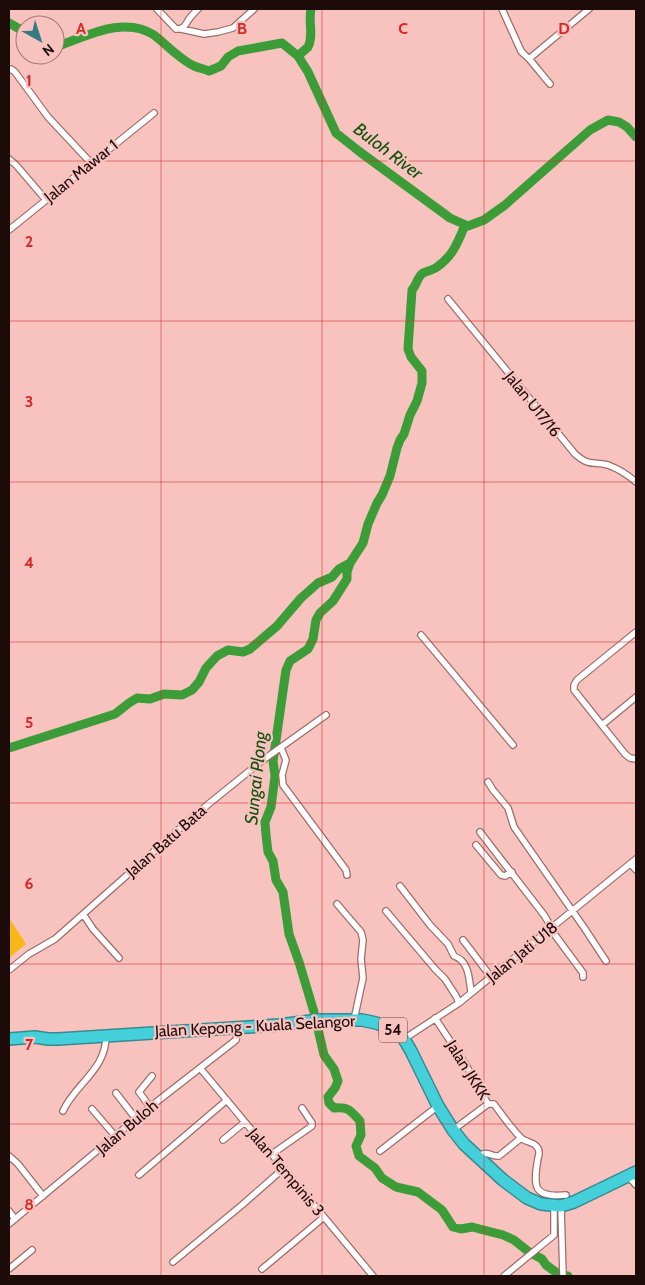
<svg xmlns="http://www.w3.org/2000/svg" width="645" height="1285" font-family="Cabin,sans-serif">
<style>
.green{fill:#f7b716}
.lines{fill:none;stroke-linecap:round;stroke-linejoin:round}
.river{stroke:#3c9d38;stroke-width:9}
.street-casing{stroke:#9d6d6a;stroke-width:8}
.highway-casing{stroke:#368b91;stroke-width:14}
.street{stroke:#fff;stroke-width:5.5}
.highway{stroke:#44d0da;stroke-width:11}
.grid{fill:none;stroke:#d62828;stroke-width:1;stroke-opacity:0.55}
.labels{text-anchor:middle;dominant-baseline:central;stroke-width:4.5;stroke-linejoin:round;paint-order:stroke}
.shield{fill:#f8c2bf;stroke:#5f4240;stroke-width:1}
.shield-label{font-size:15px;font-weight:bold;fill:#1d0b0a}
.street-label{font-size:16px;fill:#1d0b0a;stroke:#f8c2bf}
.water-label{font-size:18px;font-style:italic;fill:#10520e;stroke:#f8c2bf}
.grid-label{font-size:16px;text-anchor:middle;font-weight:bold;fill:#d62828;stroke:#f8c2bf;stroke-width:4.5;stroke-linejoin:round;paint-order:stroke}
</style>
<rect width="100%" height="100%" fill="#f8c2bf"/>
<path class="green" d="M 9,918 L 26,944 L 9,958 Z"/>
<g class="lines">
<path class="river" d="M 9,23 L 25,32
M 55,45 L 61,45 C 89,35 125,16 154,35 C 167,45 179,59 194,66 C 199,68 204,69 209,71 L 221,66 L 228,57 L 238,51 L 282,43 L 298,56 L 308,72 L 336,133 L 360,152 L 450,218 L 468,226 L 484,220 L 505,205 L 590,130 L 608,120 L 619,122 L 627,127 L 636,137
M 298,56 C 301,53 305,50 308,47 C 314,36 308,21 311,9
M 9,748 L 115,714 L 129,703 L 137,698 L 150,699 L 164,694 L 182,695 L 192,690 L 199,682 L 206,668 L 217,656 L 228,650 L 243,652 L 250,649 L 277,626 L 301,598 L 318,583 L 332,577 L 339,569 L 350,563
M 314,1012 L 299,962 L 289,934 L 283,892 L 276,880 L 273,861 L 268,852 L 266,835 L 265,822 L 271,807 L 275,776 L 273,761 L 286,670 L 290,661 L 308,649 L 313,639 L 316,620 L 320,613 L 333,601 L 347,579 L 347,572 L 350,563 L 363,543 L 368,524 L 377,503 L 382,495 L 390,476 L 397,448 L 400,440 L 404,434 L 410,415 L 417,401 L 422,383 L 422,371 L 411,357 L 408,349 L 412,290 C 417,285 417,277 423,273 C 427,271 433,270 437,267 C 453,256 458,242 465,225
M 318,1029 L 324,1055 L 334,1069 L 338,1081 L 335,1088 L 328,1097 L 329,1103 L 334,1108 C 349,1107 350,1110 360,1121 L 361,1135 L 356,1146 L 359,1156 L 375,1168 L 382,1178 L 396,1187 L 418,1192 L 442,1210 L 453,1227 L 461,1229 L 472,1227 L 503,1235 L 514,1240 L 529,1252 L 542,1259 L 546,1265 L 557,1273 L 568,1276"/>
<defs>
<path id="street" d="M 157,9 L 176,29 C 185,29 185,25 189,19 C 192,15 195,12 198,9
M 502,9 L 521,51 C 524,55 528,57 530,60 C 537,68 543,76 550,84
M 181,29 L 204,34 L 218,32 L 233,28 L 254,9
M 530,58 L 589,9
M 9,70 L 11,69 L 15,72 L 48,117 L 91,163
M 9,159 L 16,165 L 46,200
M 9,230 L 154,113
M 448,299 L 575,454 C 590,467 592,461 608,465 C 619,469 628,475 636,482
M 636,632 L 577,680 L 574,685 L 574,690 L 625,754 L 630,758 L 636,759
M 421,635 L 513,745
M 602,725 L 636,697
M 281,748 L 286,760 L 282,775 L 283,785 L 346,870 L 347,875
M 488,782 L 493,790 L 508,808 L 514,827 L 585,929 L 606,961
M 480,832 L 544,915 L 550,925 L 552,931 L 583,973 L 583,977
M 476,845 L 501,875 L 505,876 L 512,872
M 631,864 L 636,870
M 400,886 L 430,925 L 448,944 L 454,956 C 469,961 469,978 471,992
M 337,904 L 361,932 L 363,940 L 361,959 L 363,978 L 354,1020
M 386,911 L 435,969 L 445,979 L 456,996 L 459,1003
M 83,914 L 93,929 L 119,958
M 463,940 L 491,977
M 9,970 L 29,954 L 55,939 L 195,815 L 263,760 L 326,715
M 435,1018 L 466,1065 L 488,1104 L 494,1104 C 502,1115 511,1128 521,1138 C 525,1142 534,1142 537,1147 C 540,1150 539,1155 538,1158 C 533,1187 533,1198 566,1195
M 404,1039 L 459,1003 L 636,859
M 200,1068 L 373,1276
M 116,1093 L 136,1119
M 150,1107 L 139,1092 L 152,1076
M 92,1109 L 116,1137
M 63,1111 C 75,1084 106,1070 106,1036
M 453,1130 L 488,1104
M 223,1140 L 245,1122
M 380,1151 L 438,1106
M 272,1154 L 312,1126 L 312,1123 L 302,1108
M 9,1156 L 18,1164 L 43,1196
M 476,1157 C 490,1149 488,1157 499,1156 L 521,1138
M 139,1175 L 227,1100
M 628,1176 L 636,1185
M 561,1206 L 563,1276
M 9,1211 L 15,1219
M 9,1224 L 150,1107 L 236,1040 L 238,1027
M 173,1262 L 242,1205 L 283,1169
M 9,1269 L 32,1250
M 262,1269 L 324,1217
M 504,1276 L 554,1235 L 554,1206"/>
<path id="highway" d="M 9,1039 L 35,1037 L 48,1039 L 58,1039 L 278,1025 L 319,1020 L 362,1020 L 376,1023 L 390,1028 L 404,1039 L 411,1051 L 438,1106 L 453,1130 L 464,1144 L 503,1180 L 527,1198 L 541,1204 L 561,1206 L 574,1202 L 636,1172"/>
</defs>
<use href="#street" class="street-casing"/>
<use href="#highway" class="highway-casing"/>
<use href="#street" class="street"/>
<use href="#highway" class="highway"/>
</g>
<path class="grid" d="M 161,9 L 161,1276M 322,9 L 322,1276M 484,9 L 484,1276M 9,161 L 636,161M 9,321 L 636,321M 9,482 L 636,482M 9,642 L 636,642M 9,803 L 636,803M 9,964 L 636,964M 9,1124 L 636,1124"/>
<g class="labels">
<rect class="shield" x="379" y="1017.5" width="28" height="25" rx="4"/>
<g class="shield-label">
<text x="393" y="1030">54</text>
</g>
<g class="street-label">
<text transform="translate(81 171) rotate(-39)">Jalan Mawar 1</text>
<text transform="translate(533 404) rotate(51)">Jalan U17/16</text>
<text transform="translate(166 841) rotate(-41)">Jalan Batu Bata</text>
<text transform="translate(522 952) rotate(-39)">Jalan Jati U18</text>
<text transform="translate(255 1026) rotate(-3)">Jalan Kepong - Kuala Selangor</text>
<text transform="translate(468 1070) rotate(58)">Jalan JKKK</text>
<text transform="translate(127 1127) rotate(-40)">Jalan Buloh</text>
<text transform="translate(286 1172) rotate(50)">Jalan Tempinis 3</text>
</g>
<g class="water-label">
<text transform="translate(388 151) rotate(37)">Buloh River</text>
<text transform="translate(256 778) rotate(-84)">Sungai Plong</text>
</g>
</g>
<g class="grid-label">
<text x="81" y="34">A</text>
<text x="242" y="34">B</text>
<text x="403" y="34">C</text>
<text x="564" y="34">D</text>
<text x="29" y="86">1</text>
<text x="29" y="247">2</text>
<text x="29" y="407">3</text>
<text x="29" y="568">4</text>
<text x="29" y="728">5</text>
<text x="29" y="889">6</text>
<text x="29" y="1050">7</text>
<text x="29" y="1210">8</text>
</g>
<rect width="645" height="1285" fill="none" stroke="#1d0b0a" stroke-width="20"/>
<g transform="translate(40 40) rotate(141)"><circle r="24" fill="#f8c2bf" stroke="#a07977"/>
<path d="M0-4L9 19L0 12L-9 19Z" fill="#337c81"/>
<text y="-8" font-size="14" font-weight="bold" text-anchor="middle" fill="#1d0b0a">N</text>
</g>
</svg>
